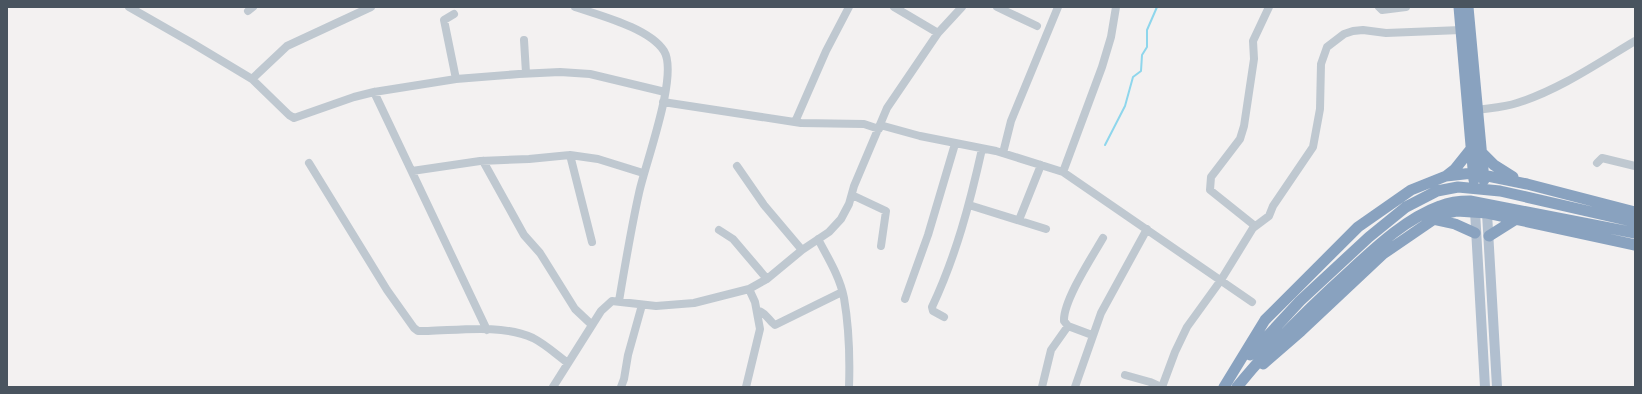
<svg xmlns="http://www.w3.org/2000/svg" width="1642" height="394" font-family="Quicksand,sans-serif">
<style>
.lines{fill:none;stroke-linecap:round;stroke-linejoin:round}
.stream{stroke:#8ed6ec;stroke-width:2}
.minor{stroke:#bfc8d0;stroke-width:8}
.major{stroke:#b1bfcf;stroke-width:10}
.highway{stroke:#89a2bf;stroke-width:11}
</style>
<rect width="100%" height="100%" fill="#f3f1f1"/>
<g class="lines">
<path class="stream" d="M 1105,145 L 1125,106 L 1133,77 L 1141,71 L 1142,55 L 1147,47 L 1147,30 L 1157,7"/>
<path class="minor" d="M 129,7 L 192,43 L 252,79 L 289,115 L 294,118 L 354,97 L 374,92 L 456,79 L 519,74 L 560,72 L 590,74 L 665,92
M 575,7 C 601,16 649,28 664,51 C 679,75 645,164 639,193 C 631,229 625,265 619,301
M 894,7 L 938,33
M 997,7 L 1037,26
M 1379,7 L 1382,10 L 1406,7
M 248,11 L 253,7
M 454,14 L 444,20 L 456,79
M 524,40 L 526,73
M 252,79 L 287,46 L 371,7
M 374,92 L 487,330
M 663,102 L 801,123 L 864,124 L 879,129
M 1478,110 C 1491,108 1505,107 1517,103 C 1559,90 1598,63 1635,41
M 795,122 L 826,51 L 849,7
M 880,125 L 920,136 L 996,151 L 1063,172 L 1252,302
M 1003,153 L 1011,121 L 1058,7
M 570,155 L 592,242
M 483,161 L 524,235 L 540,253 L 575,309 L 592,325
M 309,163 L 387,290 L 414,328 L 418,331 L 428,331 C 461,330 501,324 533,338 C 545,344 557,355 568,363
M 1597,163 L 1602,158 L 1635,166
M 737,166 L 764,205 L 802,250
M 412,171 L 480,161 L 529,159 L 570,155 L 598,159 L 643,173
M 1063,172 L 1102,67 L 1111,37 L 1116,7
M 852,195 L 886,211 L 881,246
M 969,205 L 1046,229
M 1019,220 L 1041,165
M 1255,226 L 1210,190 L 1211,177 L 1240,139 L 1244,126 L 1254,59 L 1253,41 L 1269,7
M 719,230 L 733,239 L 767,279
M 818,239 C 828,258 840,277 844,298 C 849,327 850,358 849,387
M 905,299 L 928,235 L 955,144
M 757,310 C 767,313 768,320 775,325 L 842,292
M 944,317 L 933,311 L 932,307 C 956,256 970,203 982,149
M 1092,335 L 1068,326 L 1064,321 C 1063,301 1092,257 1103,238
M 1125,375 L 1150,382 L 1161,387
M 553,387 L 601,311 L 612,301 L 656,306 L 694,303 L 749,289 L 767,279 L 802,250 L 829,232 L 841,219 L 849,204 L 854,186 L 887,108 L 938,33 L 962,7
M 621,387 L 624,379 L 628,355 L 642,305
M 746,387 L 760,329 L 755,302 L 749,289
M 1042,387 L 1051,350 L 1068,326
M 1075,387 L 1101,313 L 1147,229
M 1162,387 L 1175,352 L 1187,327 L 1221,280 L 1253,228 L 1269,216 L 1273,206 L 1313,147 L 1320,109 L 1321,64 L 1327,47 L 1344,34 L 1353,31 L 1363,30 L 1386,33 L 1461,30"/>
<path class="major" d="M 1475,211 L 1485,387
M 1487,213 L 1497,387"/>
<path class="highway" d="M 1459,7 L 1474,180
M 1468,7 L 1484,180
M 1482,153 L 1494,165 L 1513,177
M 1446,176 L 1455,169 L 1471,149
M 1432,219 L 1455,224 L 1475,233
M 1489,236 L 1516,219
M 1250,355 L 1300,301 L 1369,237 L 1406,207 L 1437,191 L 1458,187 L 1500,191 L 1635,222
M 1263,364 L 1301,331 L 1383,254 L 1440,215 L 1457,211 L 1487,213 L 1635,245
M 1224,387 L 1265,320 L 1358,227 L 1411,190 L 1446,176 L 1473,173 L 1527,184 L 1635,212
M 1237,387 C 1272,344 1311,306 1352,269 C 1377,246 1407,218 1440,206 C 1450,202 1460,201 1470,201 L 1635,233"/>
</g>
<rect width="1642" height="394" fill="none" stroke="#49545f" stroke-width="16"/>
</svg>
